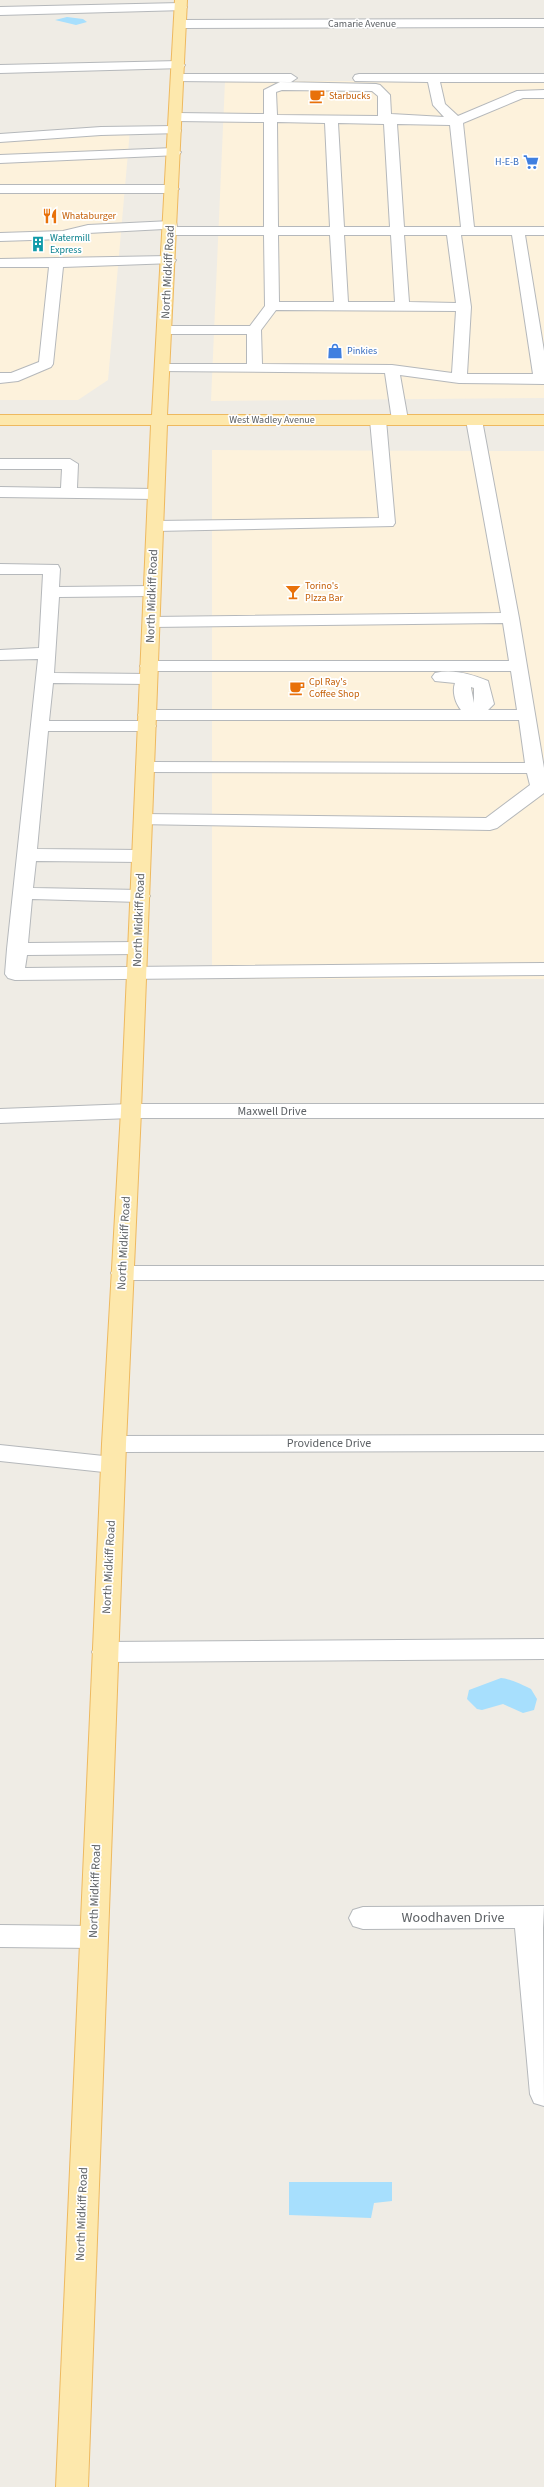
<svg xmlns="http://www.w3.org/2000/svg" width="544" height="2487" font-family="'Source Sans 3',sans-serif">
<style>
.commercial{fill:#fdf2dc}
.water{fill:#a7dffd}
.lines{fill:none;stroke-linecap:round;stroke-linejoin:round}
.minor-casing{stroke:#b5b8bb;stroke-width:2}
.major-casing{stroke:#eeb95f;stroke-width:2}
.minor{fill:#fff;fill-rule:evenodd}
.major{fill:#fde8ac;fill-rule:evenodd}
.labels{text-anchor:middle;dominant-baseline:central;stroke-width:3.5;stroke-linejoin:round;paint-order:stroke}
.far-street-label{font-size:10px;fill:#5d6165;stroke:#fff}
.far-food-label{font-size:10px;fill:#c56008;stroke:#fff;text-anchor:start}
.far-shop-label{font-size:10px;fill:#366cbe;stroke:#fff;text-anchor:end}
.far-culture-label{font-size:10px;fill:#0d838f;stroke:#fff;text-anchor:start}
.street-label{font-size:12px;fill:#5d6165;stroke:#fff}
.near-street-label{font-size:14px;fill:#5d6165;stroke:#fff}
</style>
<rect width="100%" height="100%" fill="#efece5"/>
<path class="commercial" d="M 225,81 L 544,81 L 544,398 L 211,401 Z
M 130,130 L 108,380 L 78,400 L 0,400 L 0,140 Z
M 212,450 L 544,451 L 544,979 L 212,979 Z"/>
<path class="water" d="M 67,17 L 83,19 L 87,22 L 76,25 L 55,20 Z
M 501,1678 C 508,1678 523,1685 531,1689 L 537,1699 L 534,1710 L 523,1713 L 503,1704 L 482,1710 L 477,1709 L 467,1699 L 469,1690 Z
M 289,2182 L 392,2182 L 392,2201 L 374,2203 L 371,2218 L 289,2215 Z"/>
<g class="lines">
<defs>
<path id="minor" d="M 181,3 L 187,7 L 185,10 L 0,15 L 0,7 Z
M 544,19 L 544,27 L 180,28 L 174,24 L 180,20 Z
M 179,61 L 185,65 L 183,68 L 0,73 L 0,65 Z
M 178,74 L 291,74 L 297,78 L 291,82 L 174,81 L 172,78 L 174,75 Z
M 359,74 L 544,74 L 544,82 L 440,82 L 445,104 L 458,116 L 517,91 L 544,90 L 544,98 L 523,98 L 463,123 L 474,227 L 544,227 L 544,235 L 525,235 L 544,351 L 544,384 L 459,383 L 400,375 L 408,420 L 400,425 L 392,420 L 385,373 L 158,371 L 156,368 L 163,364 L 247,364 L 247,334 L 165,334 L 158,330 L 165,326 L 250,326 L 265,306 L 264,235 L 170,235 L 165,234 L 164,229 L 88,233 L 63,239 L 0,241 L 0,233 L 63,231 L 88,225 L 171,221 L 176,222 L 177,227 L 264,227 L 264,122 L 176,121 L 170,117 L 176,113 L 264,114 L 264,90 L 280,82 L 376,84 L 380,85 L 390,95 L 391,114 L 444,117 L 433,105 L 428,82 L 355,81 L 353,78 L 355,75 ZM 282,90 L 372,91 L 378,96 L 378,116 L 277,115 L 276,92 ZM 277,122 L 325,123 L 330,227 L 278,227 ZM 338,123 L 384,124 L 390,227 L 344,227 ZM 397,124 L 450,125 L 461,227 L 404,227 ZM 278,235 L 330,235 L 334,302 L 279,302 ZM 344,235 L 391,235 L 395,302 L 348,302 ZM 404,235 L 447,235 L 456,303 L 409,302 ZM 461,235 L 512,235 L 533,374 L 467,374 L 471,307 ZM 276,310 L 456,311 L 452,373 L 392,365 L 262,364 L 261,330 Z
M 175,126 L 181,130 L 180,133 L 101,135 L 0,142 L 0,134 L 101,127 Z
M 174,148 L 181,152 L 179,155 L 0,163 L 0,155 Z
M 0,185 L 172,185 L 179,189 L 172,193 L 0,193 Z
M 169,256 L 176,260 L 174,263 L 63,267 L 53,364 L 51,367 L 18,381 L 0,383 L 0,373 L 11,373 L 39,362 L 49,267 L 0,267 L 0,259 Z
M 378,415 L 386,420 L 395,523 L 393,526 L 155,531 L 147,526 L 155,521 L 379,518 L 370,420 Z
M 474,415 L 482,420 L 519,618 L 544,768 L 544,793 L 497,828 L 490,830 L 136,824 L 134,820 L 136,816 L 143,814 L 486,818 L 530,785 L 527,773 L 145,772 L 139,771 L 136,767 L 139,763 L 145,762 L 525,763 L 519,720 L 147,720 L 141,719 L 138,715 L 141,711 L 147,710 L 461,710 C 455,703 452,691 455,683 L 435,681 L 432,677 L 435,673 C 453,669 471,674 488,681 L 494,704 L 488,710 L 517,710 L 511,671 L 149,671 L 143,670 L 140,666 L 143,662 L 149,661 L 509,661 L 503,623 L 152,627 L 146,626 L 144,622 L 146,618 L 152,617 L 501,613 L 466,420 ZM 471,687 L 474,688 L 474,703 L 471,688 Z
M 0,459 L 70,459 L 78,464 L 77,488 L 156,489 L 164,494 L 156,499 L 0,497 L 0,487 L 61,488 L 62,469 L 0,469 Z
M 0,564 L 58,565 L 60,569 L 59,587 L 152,586 L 158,587 L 160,591 L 158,595 L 152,596 L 59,597 L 54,673 L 148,674 L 154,675 L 157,679 L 154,683 L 148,684 L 53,683 L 49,721 L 147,721 L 153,722 L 156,726 L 153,730 L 147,731 L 48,731 L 37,849 L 141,850 L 148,852 L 150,856 L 148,860 L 141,862 L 36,861 L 33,888 L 140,890 L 147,892 L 150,896 L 147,900 L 140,902 L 32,899 L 28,943 L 137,942 L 144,944 L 147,948 L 144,952 L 137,954 L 27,955 L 25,968 L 544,963 L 544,975 L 15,980 L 8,978 L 5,974 L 7,949 L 38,659 L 0,660 L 0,650 L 39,648 L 43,574 L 0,574 Z
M 131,1104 L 544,1104 L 544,1118 L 131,1118 L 0,1123 L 0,1109 Z
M 122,1266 L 544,1266 L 544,1280 L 122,1280 L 114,1278 L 111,1273 L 114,1268 Z
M 544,1435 L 544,1451 L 114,1452 L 106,1450 L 102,1444 L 106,1438 L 114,1436 Z
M 0,1445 L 113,1457 L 121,1459 L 125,1465 L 121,1471 L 113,1473 L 0,1461 Z
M 544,1639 L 544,1659 L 105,1662 L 96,1659 L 92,1652 L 96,1645 L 105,1642 Z
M 544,1906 L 543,1928 L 544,2106 L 534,2103 L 530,2094 L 515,1928 L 363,1929 L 353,1926 L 349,1918 L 353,1910 L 363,1907 Z
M 0,1925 L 93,1926 L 103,1929 L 107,1937 L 103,1945 L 93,1948 L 0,1947 Z"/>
<path id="major" d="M 175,0 L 187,0 L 167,415 L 544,415 L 544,425 L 167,425 L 141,1111 L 126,1444 L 88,2487 L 56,2487 L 102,1444 L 121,1111 L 151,425 L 0,425 L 0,415 L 152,415 Z"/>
</defs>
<use href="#minor" class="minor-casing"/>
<use href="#major" class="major-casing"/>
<use href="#minor" class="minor"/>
<use href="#major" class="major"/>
</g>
<defs>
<symbol id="cafe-bare" viewBox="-9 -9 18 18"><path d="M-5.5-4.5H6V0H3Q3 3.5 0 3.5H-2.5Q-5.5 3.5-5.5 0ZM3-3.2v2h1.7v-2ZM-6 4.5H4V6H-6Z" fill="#e8710a" stroke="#fff" stroke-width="2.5" paint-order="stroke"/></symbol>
<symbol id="supermarket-bare" viewBox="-9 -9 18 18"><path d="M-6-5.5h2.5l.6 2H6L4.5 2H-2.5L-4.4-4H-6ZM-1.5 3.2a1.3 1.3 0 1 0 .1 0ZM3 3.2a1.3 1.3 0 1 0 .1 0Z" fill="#3f7fe0" stroke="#fff" stroke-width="2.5" paint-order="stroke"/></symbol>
<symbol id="restaurant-bare" viewBox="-9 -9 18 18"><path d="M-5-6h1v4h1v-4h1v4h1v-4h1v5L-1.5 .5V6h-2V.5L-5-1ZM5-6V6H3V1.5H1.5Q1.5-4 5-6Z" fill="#e8710a" stroke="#fff" stroke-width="2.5" paint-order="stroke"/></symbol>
<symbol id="building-bare" viewBox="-9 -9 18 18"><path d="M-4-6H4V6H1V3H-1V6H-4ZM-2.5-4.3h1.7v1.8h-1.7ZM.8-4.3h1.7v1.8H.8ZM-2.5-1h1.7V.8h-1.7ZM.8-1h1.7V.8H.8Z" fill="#0f9aa8" stroke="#fff" stroke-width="2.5" paint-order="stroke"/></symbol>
<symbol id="shop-bare" viewBox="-9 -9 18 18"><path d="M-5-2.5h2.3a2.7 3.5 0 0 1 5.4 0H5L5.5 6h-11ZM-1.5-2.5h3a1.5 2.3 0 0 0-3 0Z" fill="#3f7fe0" stroke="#fff" stroke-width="2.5" paint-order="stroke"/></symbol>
<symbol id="bar-bare" viewBox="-9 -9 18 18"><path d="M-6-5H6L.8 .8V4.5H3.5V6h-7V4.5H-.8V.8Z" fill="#e8710a" stroke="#fff" stroke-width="2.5" paint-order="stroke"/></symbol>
</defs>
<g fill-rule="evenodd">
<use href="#cafe-bare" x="306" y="85" width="22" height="22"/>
<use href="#supermarket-bare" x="520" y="151" width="22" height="22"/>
<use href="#restaurant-bare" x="39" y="205" width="22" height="22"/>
<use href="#building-bare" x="27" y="233" width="22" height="22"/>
<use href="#shop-bare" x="324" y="340" width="22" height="22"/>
<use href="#bar-bare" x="282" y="581" width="22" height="22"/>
<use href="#cafe-bare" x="286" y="677" width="22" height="22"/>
</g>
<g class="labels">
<g class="far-street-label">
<text x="362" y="24">Camarie Avenue</text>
<text x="272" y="420">West Wadley Avenue</text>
</g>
<g class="far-food-label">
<text x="329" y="96">Starbucks</text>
<text x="62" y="216">Whataburger</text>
<text x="305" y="586">Torino's<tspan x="305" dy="12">PIzza Bar</tspan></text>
<text x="309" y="682">Cpl Ray's<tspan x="309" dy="12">Coffee Shop</tspan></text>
</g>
<g class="far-shop-label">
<text x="519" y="162">H-E-B</text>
<text x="347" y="351" text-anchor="start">Pinkies</text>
</g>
<g class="far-culture-label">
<text x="50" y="238">Watermill<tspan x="50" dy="12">Express</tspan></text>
</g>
<g class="street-label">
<text transform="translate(168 272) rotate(-87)">North Midkiff Road</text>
<text transform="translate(152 596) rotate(-88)">North Midkiff Road</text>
<text transform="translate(139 920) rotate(-88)">North Midkiff Road</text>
<text x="272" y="1111">Maxwell Drive</text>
<text transform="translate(124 1243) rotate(-87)">North Midkiff Road</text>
<text x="329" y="1443">Providence Drive</text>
<text transform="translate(109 1567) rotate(-87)">North Midkiff Road</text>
<text transform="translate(95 1891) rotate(-88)">North Midkiff Road</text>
<text transform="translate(82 2214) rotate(-88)">North Midkiff Road</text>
</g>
<g class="near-street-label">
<text x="453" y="1918">Woodhaven Drive</text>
</g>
</g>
</svg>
